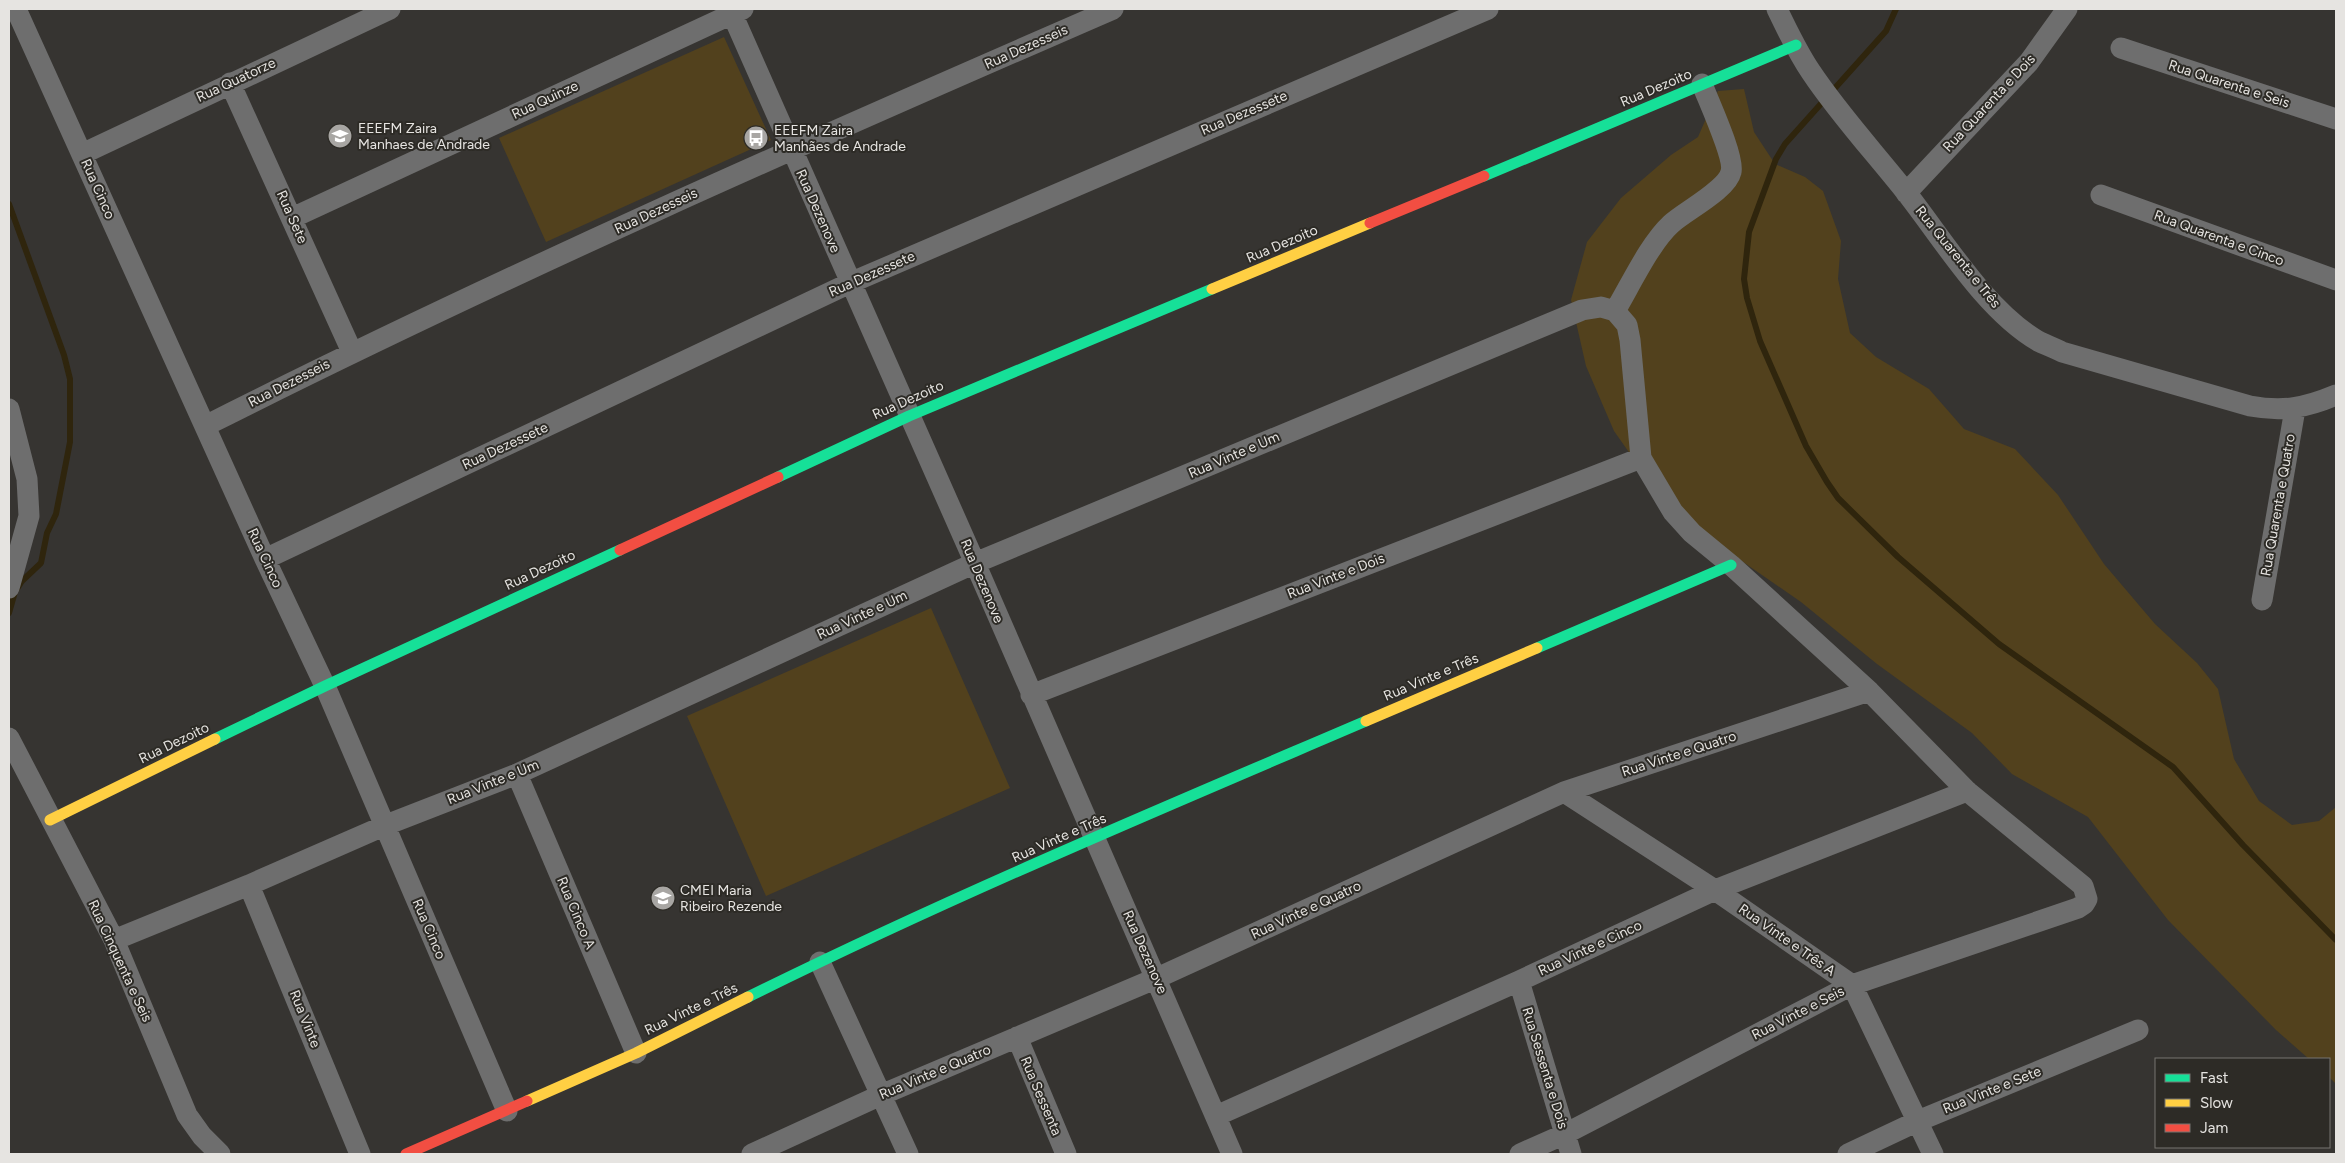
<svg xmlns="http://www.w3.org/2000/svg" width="2345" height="1163" font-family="Figtree,sans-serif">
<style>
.green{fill:#52411d}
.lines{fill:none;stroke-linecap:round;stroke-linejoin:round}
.stream{stroke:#2f250d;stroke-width:6}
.street{stroke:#6e6e6e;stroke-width:21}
.fast{stroke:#16e098;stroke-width:11}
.slow{stroke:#ffcf43;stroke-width:11}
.jam{stroke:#f24e42;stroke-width:11}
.labels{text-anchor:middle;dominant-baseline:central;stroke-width:4;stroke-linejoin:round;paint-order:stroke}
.street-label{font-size:14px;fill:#e6e4e1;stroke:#2d2b26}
.poi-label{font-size:14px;fill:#e6e4e1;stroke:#2d2b26;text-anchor:start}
</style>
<rect width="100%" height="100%" fill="#363431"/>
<path class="green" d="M 724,37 L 771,140 L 546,242 L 499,138 Z
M 1744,89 L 1754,132 L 1775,164 L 1805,177 L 1823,191 L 1841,241 L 1838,279 L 1850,333 L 1876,357 L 1929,389 L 1964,429 L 2015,449 L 2058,495 L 2104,564 L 2155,624 L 2197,663 L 2218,689 L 2234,759 L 2259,801 L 2292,825 L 2319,821 L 2336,807 L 2336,1084 L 2329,1077 L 2329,1059 L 2309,1059 L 2276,1030 L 2168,920 L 2088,817 L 2012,774 L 1972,733 L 1877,664 L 1801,602 L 1671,512 L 1614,431 L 1586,366 L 1571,300 L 1587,242 L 1621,198 L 1671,155 L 1698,137 L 1718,91 Z
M 931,608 L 1010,788 L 766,896 L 687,716 Z"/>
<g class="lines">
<path class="stream" d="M 1896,9 L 1886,31 L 1785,144 L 1776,159 L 1749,232 L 1744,279 L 1747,298 L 1760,341 L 1806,446 L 1827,482 L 1838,498 L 1898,557 L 1999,644 L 2173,767 L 2243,845 L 2336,940
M 9,204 L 64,355 L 70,379 L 70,442 L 56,514 L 47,533 L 41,563 L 22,581 L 15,592 L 9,613"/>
<path class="street" d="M 16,9 L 265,559 L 325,686 L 507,1111
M 730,9 L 975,563 L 1232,1154
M 1777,9 C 1787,30 1798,53 1811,72 C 1839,114 1874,152 1905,191 C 1943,239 1985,310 2038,341 C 2046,345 2055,348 2062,352 L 2250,406 C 2283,412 2305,408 2336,395
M 2121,48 L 2336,119
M 230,83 L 352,352
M 82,154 L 390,9
M 1906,193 L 2029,62 L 2067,9
M 2101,195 L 2336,280
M 292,218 L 743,9
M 1615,311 C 1630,286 1650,243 1671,224 C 1685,211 1727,190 1731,172 C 1735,158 1708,100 1702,84
M 9,409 L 27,479 L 29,516 L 9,588
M 205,426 C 502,276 807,142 1113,9
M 265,559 L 850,283 L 1488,9
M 2262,600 L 2295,409
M 1031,695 L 1641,458
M 9,738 L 114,940 L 187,1115 L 202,1136 L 220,1154
M 517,774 L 636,1053
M 1564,792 L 1715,890 L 1852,985 L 1933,1154
M 249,885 L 360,1154
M 114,940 L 249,885 L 386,825 L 517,774 L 975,563 L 1582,310 L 1601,307 L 1615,311
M 820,962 L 908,1154
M 1519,981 L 1571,1154
M 1017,1037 L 1066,1154
M 1216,1116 L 1519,981 L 1715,890 L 1967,791
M 752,1154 L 881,1095 L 1157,978 L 1564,792 L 1869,691
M 1520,1154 L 1565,1134 L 1852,985 L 2078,908 L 2084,904 L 2087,899 L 2083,886 L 1967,791 L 1869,691 L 1731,565 L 1692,533 L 1673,512 L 1641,458 L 1630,340 L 1627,325 L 1615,311
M 1848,1154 L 1918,1121 L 2138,1030"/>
<path class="fast" d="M 1484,176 L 1796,45
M 778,477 L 909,416 L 1212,289
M 1537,648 L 1731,565
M 215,739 L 325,686 L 620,550
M 748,997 C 950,897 1158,810 1366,721"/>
<path class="slow" d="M 1212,289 L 1370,223
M 1366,721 L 1537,648
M 50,820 L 215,739
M 527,1101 L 636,1053 L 748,997"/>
<path class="jam" d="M 1370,223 L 1484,176
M 620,550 L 778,477
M 406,1154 L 527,1101"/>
</g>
<defs>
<symbol id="school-disc" viewBox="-11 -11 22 22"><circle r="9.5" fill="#a8a6a3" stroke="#2d2b26"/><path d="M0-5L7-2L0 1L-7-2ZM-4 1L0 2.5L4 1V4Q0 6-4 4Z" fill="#fff"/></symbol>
<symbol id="bus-disc" viewBox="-11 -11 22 22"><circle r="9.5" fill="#a8a6a3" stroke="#2d2b26"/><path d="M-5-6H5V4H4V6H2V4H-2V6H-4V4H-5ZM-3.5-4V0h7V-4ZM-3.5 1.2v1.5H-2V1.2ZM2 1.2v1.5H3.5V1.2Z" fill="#fff"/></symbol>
</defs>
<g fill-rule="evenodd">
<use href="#school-disc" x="326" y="122" width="28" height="28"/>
<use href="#bus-disc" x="742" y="124" width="28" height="28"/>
<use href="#school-disc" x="649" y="884" width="28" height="28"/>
</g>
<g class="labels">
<g class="street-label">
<text transform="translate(1026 47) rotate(-24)">Rua Dezesseis</text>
<text transform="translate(236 80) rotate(-25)">Rua Quatorze</text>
<text transform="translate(2229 84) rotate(18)">Rua Quarenta e Seis</text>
<text transform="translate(1656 88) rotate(-23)">Rua Dezoito</text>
<text transform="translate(545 100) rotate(-25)">Rua Quinze</text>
<text transform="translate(1989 103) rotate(-47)">Rua Quarenta e Dois</text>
<text transform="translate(1244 113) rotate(-23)">Rua Dezessete</text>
<text transform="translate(98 189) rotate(66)">Rua Cinco</text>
<text transform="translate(656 211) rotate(-25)">Rua Dezesseis</text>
<text transform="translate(818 211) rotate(66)">Rua Dezenove</text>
<text transform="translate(292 217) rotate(66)">Rua Sete</text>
<text transform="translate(2219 238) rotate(20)">Rua Quarenta e Cinco</text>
<text transform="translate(1282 244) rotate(-23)">Rua Dezoito</text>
<text transform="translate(1958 257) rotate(51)">Rua Quarenta e Três</text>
<text transform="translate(872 274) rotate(-24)">Rua Dezessete</text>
<text transform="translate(289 383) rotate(-27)">Rua Dezesseis</text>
<text transform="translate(908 400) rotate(-24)">Rua Dezoito</text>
<text transform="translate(505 446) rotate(-25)">Rua Dezessete</text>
<text transform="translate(1234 455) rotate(-23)">Rua Vinte e Um</text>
<text transform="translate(2278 505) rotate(-80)">Rua Quarenta e Quatro</text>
<text transform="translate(265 558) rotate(65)">Rua Cinco</text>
<text transform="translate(540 570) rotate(-25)">Rua Dezoito</text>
<text transform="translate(1336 576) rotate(-21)">Rua Vinte e Dois</text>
<text transform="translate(982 581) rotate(67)">Rua Dezenove</text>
<text transform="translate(862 615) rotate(-25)">Rua Vinte e Um</text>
<text transform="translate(1431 677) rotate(-23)">Rua Vinte e Três</text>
<text transform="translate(174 743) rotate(-26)">Rua Dezoito</text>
<text transform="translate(1679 754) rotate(-18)">Rua Vinte e Quatro</text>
<text transform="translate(493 782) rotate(-22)">Rua Vinte e Um</text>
<text transform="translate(1059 838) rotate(-24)">Rua Vinte e Três</text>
<text transform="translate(1306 910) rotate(-25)">Rua Vinte e Quatro</text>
<text transform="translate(576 913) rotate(67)">Rua Cinco A</text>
<text transform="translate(429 929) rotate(67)">Rua Cinco</text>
<text transform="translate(1787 940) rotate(35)">Rua Vinte e Três A</text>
<text transform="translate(1590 948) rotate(-25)">Rua Vinte e Cinco</text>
<text transform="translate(1145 952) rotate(66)">Rua Dezenove</text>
<text transform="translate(120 961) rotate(65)">Rua Cinquenta e Seis</text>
<text transform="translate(691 1009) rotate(-26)">Rua Vinte e Três</text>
<text transform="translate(1798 1013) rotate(-27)">Rua Vinte e Seis</text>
<text transform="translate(305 1019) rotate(68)">Rua Vinte</text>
<text transform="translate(1545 1068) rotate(73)">Rua Sessenta e Dois</text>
<text transform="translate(935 1072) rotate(-23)">Rua Vinte e Quatro</text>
<text transform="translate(1992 1090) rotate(-22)">Rua Vinte e Sete</text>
<text transform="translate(1041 1096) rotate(67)">Rua Sessenta</text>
</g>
<g class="poi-label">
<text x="358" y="128">EEEFM Zaira<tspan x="358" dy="16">Manhaes de Andrade</tspan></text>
<text x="774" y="130">EEEFM Zaira<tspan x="774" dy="16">Manhães de Andrade</tspan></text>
<text x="680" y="890">CMEI Maria<tspan x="680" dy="16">Ribeiro Rezende</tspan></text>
</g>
</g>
<rect width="2345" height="1163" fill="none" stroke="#e6e4e1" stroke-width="20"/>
<rect x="2155" y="1058" width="175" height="90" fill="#2d2b26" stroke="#777571"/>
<rect x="2165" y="1074" width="25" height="8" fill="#16e098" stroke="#777571"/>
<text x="2200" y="1083" font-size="15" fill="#e6e4e1">Fast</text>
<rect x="2165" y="1099" width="25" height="8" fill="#ffcf43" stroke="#777571"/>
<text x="2200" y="1108" font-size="15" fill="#e6e4e1">Slow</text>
<rect x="2165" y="1124" width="25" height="8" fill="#f24e42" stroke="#777571"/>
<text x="2200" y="1133" font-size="15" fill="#e6e4e1">Jam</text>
</svg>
